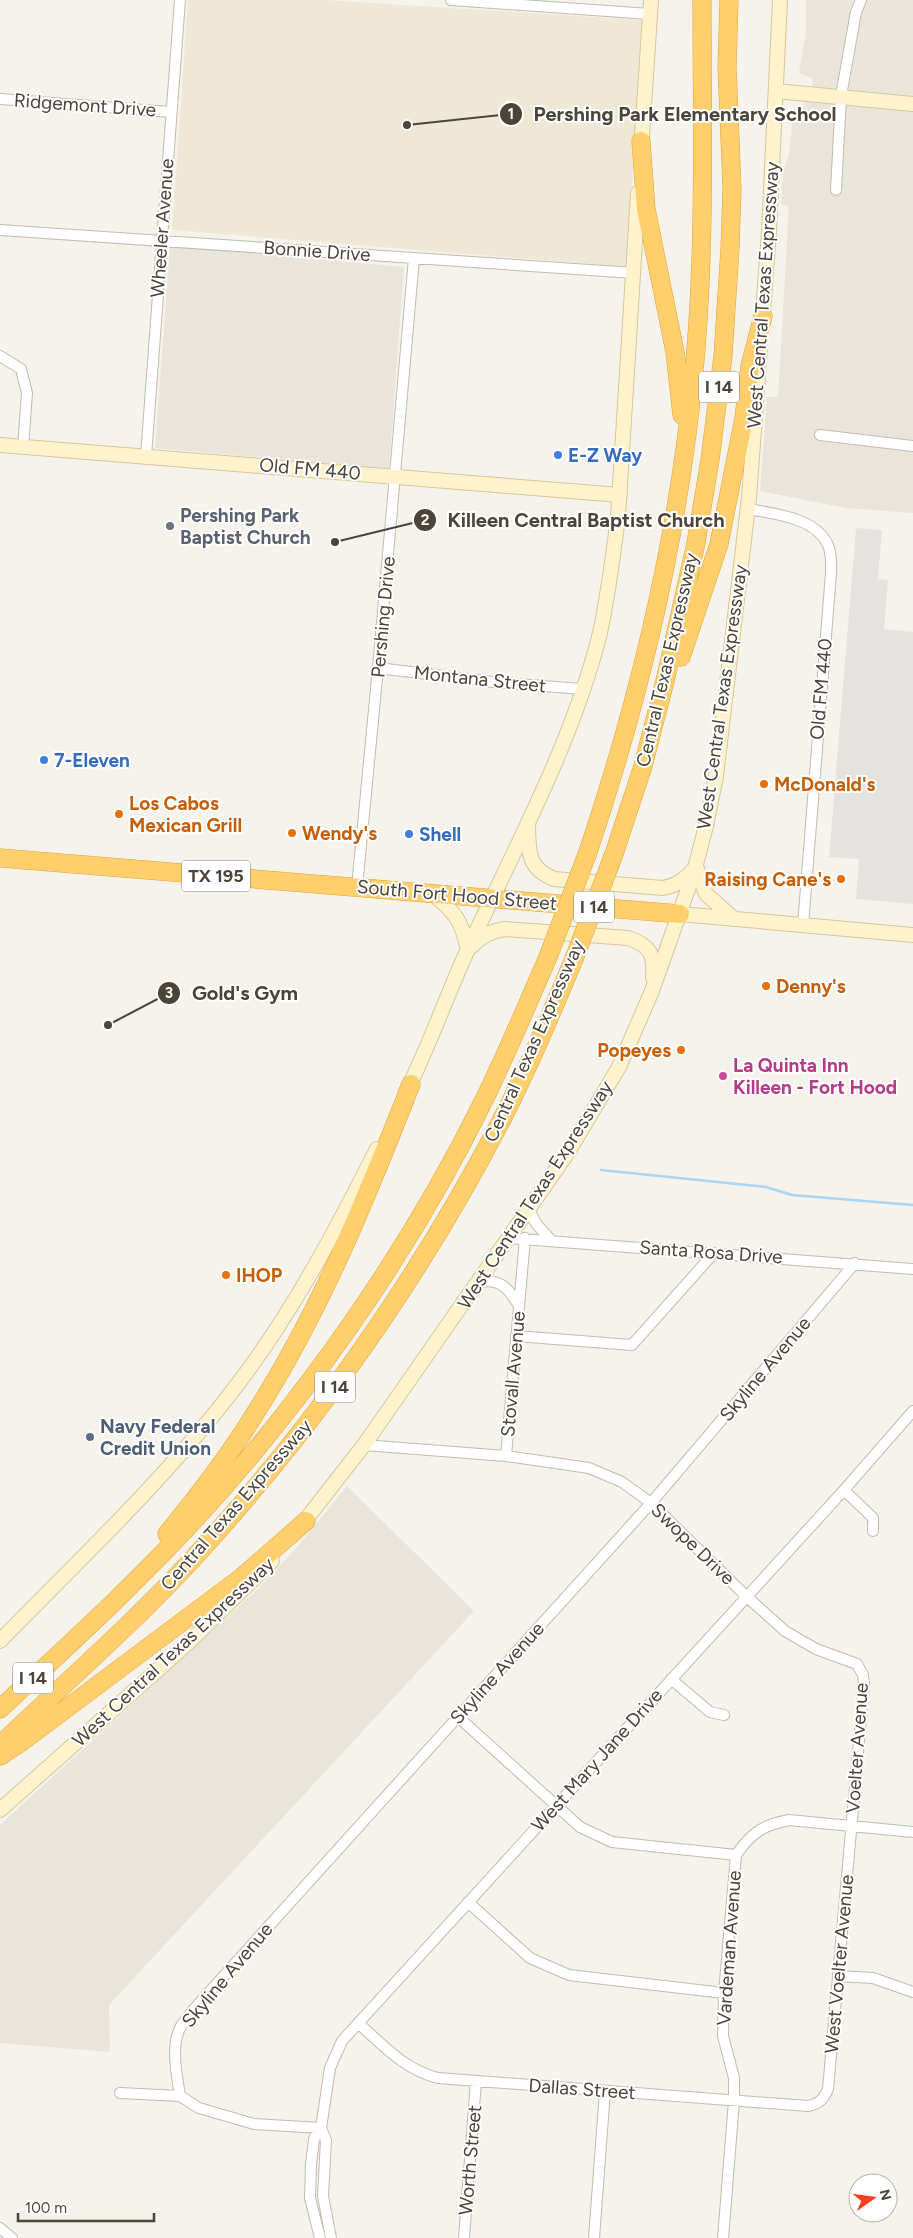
<svg xmlns="http://www.w3.org/2000/svg" width="913" height="2238" font-family="Figtree,sans-serif">
<style>
.residential{fill:#eae5da}
.education{fill:#efe8d6}
.parking{fill:#e5e3e0}
.lines{fill:none;stroke-linecap:round;stroke-linejoin:round}
.stream{stroke:#a9d4f2;stroke-width:2.5}
.street-casing{stroke:#c2bbae;stroke-width:12}
.secondary-casing{stroke:#d6c79b;stroke-width:16}
.highway-casing{stroke:#e0a43c;stroke-width:19}
.street{stroke:#fff;stroke-width:10}
.secondary{stroke:#fff3cd;stroke-width:14}
.highway{stroke:#ffcf6e;stroke-width:18}
.highway-bridge-casing{stroke:#e0a43c;stroke-width:19;stroke-linecap:butt}
.highway-bridge{stroke:#ffcf6e;stroke-width:18}
.shop-dot{fill:#3f7fe0;stroke:#fff;stroke-width:2}
.worship-dot{fill:#6b7280;stroke:#fff;stroke-width:2}
.food-dot{fill:#e8710a;stroke:#fff;stroke-width:2}
.hotel-dot{fill:#d1479c;stroke:#fff;stroke-width:2}
.service-dot{fill:#5c6f8a;stroke:#fff;stroke-width:2}
.labels{text-anchor:middle;dominant-baseline:central;stroke-width:4;stroke-linejoin:round;paint-order:stroke}
.shield{fill:#fff;stroke:#817c74;stroke-width:1}
.shield-label{font-size:18px;font-weight:bold;fill:#4b4439}
.street-label{font-size:19px;fill:#4b4439;stroke:#fff}
.shop-label{font-size:19px;font-weight:bold;fill:#366cbe;stroke:#fff;text-anchor:start}
.worship-label{font-size:19px;font-weight:bold;fill:#5b616d;stroke:#fff;text-anchor:start}
.food-label{font-size:19px;font-weight:bold;fill:#c56008;stroke:#fff;text-anchor:start}
.hotel-label{font-size:19px;font-weight:bold;fill:#b23c85;stroke:#fff;text-anchor:start}
.service-label{font-size:19px;font-weight:bold;fill:#4e5e75;stroke:#fff;text-anchor:start}
.leader{fill:none;stroke:#4b4439;stroke-width:2}
.callout-dot{fill:#4b4439;stroke:#fff;stroke-width:2}
.mark-label{font-size:15px;text-anchor:middle;font-weight:bold;fill:#fff}
.callout-label{font-size:20px;text-anchor:middle;font-weight:bold;fill:#4b4439;stroke:#fff;stroke-width:4;stroke-linejoin:round;paint-order:stroke}
</style>
<rect width="100%" height="100%" fill="#f6f3ec"/>
<path class="residential" d="M 806,0 L 913,0 L 913,513 L 846,508 L 760,491 L 767,397 L 778,397 L 789,206 L 781,204 L 783,173 L 789,154 L 794,108 L 805,107 L 805,101 L 811,101 L 813,79 L 799,73 L 806,31 Z
M 170,246 L 404,267 L 389,469 L 155,448 Z
M 347,1486 L 474,1611 L 109,2005 L 110,2052 L 0,2043 L 0,1825 L 260,1587 L 298,1546 Z"/>
<path class="education" d="M 188,0 L 325,0 L 642,20 L 627,267 L 172,230 Z"/>
<path class="parking" d="M 856,528 L 882,530 L 878,579 L 888,580 L 884,629 L 913,632 L 913,904 L 856,899 L 859,859 L 829,857 Z"/>
<g class="lines">
<path class="stream" d="M 601,1170 L 766,1187 L 792,1195 L 913,1205"/>
<defs>
<path id="street" d="M 451,0 L 650,14
M 0,99 L 171,112
M 836,190 L 841,96 L 856,12 L 861,0
M 0,230 L 634,273
M 0,356 L 21,369 L 27,393 L 23,447
M 820,435 L 913,446
M 146,456 L 180,0
M 748,509 C 774,514 815,517 828,545 C 832,554 831,564 831,573 L 803,925
M 378,668 L 493,682 L 582,689
M 357,887 L 378,668 L 414,258
M 530,1208 C 532,1222 542,1230 551,1240
M 509,1238 L 913,1269
M 479,1282 C 501,1278 509,1289 519,1306
M 516,1336 L 632,1345 L 714,1253
M 506,1456 L 525,1238
M 844,1490 L 873,1518 L 873,1531
M 671,1679 L 710,1712 L 724,1715
M 457,1716 L 580,1827 L 612,1842 L 736,1855
M 736,1855 C 751,1833 763,1825 789,1820 L 913,1832
M 468,1902 L 530,1958 L 569,1975 L 724,1993
M 838,1976 L 873,1978 L 913,1992
M 358,2023 C 383,2045 405,2070 438,2078 L 808,2106 C 819,2104 824,2099 828,2089 L 864,1685 L 863,1675 L 857,1664 L 816,1649 L 785,1631 L 746,1596 L 651,1503 L 622,1482 L 589,1468 L 506,1456 L 364,1445
M 120,2093 L 180,2096 L 199,2108 L 254,2124 L 321,2128
M 180,2096 C 177,2075 170,2046 181,2026 C 184,2021 189,2016 193,2010 L 651,1503 L 855,1263
M 321,2128 L 326,2140 L 323,2196 L 331,2238
M 0,2228 L 12,2238
M 320,2238 L 310,2198 L 311,2164 L 314,2139 L 321,2128 L 330,2068 L 342,2041 L 844,1490 L 913,1411
M 464,2238 L 476,2081
M 594,2238 L 605,2091
M 723,2238 L 734,2101 L 734,2078 L 723,2036 L 724,1993 L 736,1855"/>
<path id="secondary" d="M 776,91 L 913,104
M 641,151 L 651,0
M 762,326 L 769,231 L 780,0
M 0,445 L 620,495
M 528,826 C 529,852 527,868 554,879 L 663,888 C 677,885 684,880 693,870
M 696,866 L 706,894 L 734,919
M 432,893 C 455,912 462,921 468,950
M 680,914 L 913,935
M 472,946 C 482,936 491,931 505,929 L 628,938 C 650,945 655,955 653,978
M 406,1092 C 430,1045 447,994 469,947 C 516,846 571,745 599,637 C 608,598 613,557 618,517 L 638,193
M 300,1527 L 364,1445 L 567,1154 L 619,1067 L 652,991 L 694,872 L 706,826 L 716,776 L 749,498 L 760,348
M 0,1641 C 77,1562 159,1485 227,1398 C 288,1321 333,1236 377,1149
M 0,1810 L 188,1643 L 272,1561"/>
<path id="highway" d="M 641,141 L 646,209 L 675,352 L 682,415
M 681,657 L 719,544 L 744,418 L 750,366 L 763,316
M 588,852 C 639,700 677,542 693,382 C 706,255 702,127 702,0
M 614,854 L 643,766 L 665,681 L 696,543 L 710,460 L 723,356 L 730,248 L 732,188 L 727,67 L 729,0
M 0,858 L 680,914
M 167,1534 C 198,1495 230,1455 256,1412 C 321,1310 367,1197 411,1084
M 0,1709 C 62,1651 125,1594 183,1532 C 300,1408 409,1253 484,1100 C 507,1053 527,1005 548,957
M 0,1745 C 63,1685 129,1627 189,1563 C 312,1430 417,1282 501,1121 C 528,1069 551,1014 574,959
M 0,1756 L 23,1741 L 242,1577 L 306,1521"/>
</defs>
<use href="#street" class="street-casing"/>
<use href="#secondary" class="secondary-casing"/>
<use href="#highway" class="highway-casing"/>
<use href="#street" class="street"/>
<use href="#secondary" class="secondary"/>
<use href="#highway" class="highway"/>
<defs>
<path id="highway-bridge" d="M 548,957 L 588,852
M 574,959 L 614,854"/>
</defs>
<use href="#highway-bridge" class="highway-bridge-casing"/>
<use href="#highway-bridge" class="highway-bridge"/>
</g>
<g class="shop-dot">
<circle cx="558" cy="455" r="5"/>
<circle cx="44" cy="760" r="5"/>
<circle cx="409" cy="834" r="5"/>
</g>
<circle class="worship-dot" cx="170" cy="526" r="5"/>
<g class="food-dot">
<circle cx="764" cy="784" r="5"/>
<circle cx="119" cy="814" r="5"/>
<circle cx="292" cy="833" r="5"/>
<circle cx="841" cy="879" r="5"/>
<circle cx="766" cy="986" r="5"/>
<circle cx="681" cy="1050" r="5"/>
<circle cx="226" cy="1275" r="5"/>
</g>
<circle class="hotel-dot" cx="723" cy="1076" r="5"/>
<circle class="service-dot" cx="90" cy="1437" r="5"/>
<g class="labels">
<g class="shield">
<rect x="699" y="371.5" width="40" height="31" rx="4"/>
<rect x="182" y="860.5" width="68" height="31" rx="4"/>
<rect x="574" y="891.5" width="40" height="31" rx="4"/>
<rect x="315" y="1371.5" width="40" height="31" rx="4"/>
<rect x="13" y="1662.5" width="40" height="31" rx="4"/>
</g>
<g class="shield-label">
<text x="719" y="387">I 14</text>
<text x="216" y="876">TX 195</text>
<text x="594" y="907">I 14</text>
<text x="335" y="1387">I 14</text>
<text x="33" y="1678">I 14</text>
</g>
<g class="street-label">
<text transform="translate(85 105) rotate(4)">Ridgemont Drive</text>
<text transform="translate(162 228) rotate(-86)">Wheeler Avenue</text>
<text transform="translate(317 251) rotate(4)">Bonnie Drive</text>
<text transform="translate(763 295) rotate(-86)">West Central Texas Expressway</text>
<text transform="translate(310 469) rotate(5)">Old FM 440</text>
<text transform="translate(383 617) rotate(-85)">Pershing Drive</text>
<text transform="translate(667 660) rotate(-77)">Central Texas Expressway</text>
<text transform="translate(480 679) rotate(6)">Montana Street</text>
<text transform="translate(821 689) rotate(-85)">Old FM 440</text>
<text transform="translate(722 697) rotate(-82)">West Central Texas Expressway</text>
<text transform="translate(457 895) rotate(5)">South Fort Hood Street</text>
<text transform="translate(534 1041) rotate(-66)">Central Texas Expressway</text>
<text transform="translate(535 1195) rotate(-57)">West Central Texas Expressway</text>
<text transform="translate(711 1252) rotate(4)">Santa Rosa Drive</text>
<text transform="translate(765 1369) rotate(-50)">Skyline Avenue</text>
<text transform="translate(513 1374) rotate(-85)">Stovall Avenue</text>
<text transform="translate(236 1505) rotate(-49)">Central Texas Expressway</text>
<text transform="translate(693 1544) rotate(44)">Swope Drive</text>
<text transform="translate(173 1652) rotate(-43)">West Central Texas Expressway</text>
<text transform="translate(497 1673) rotate(-48)">Skyline Avenue</text>
<text transform="translate(857 1748) rotate(-86)">Voelter Avenue</text>
<text transform="translate(597 1760) rotate(-48)">West Mary Jane Drive</text>
<text transform="translate(729 1948) rotate(-86)">Vardeman Avenue</text>
<text transform="translate(839 1964) rotate(-85)">West Voelter Avenue</text>
<text transform="translate(227 1975) rotate(-50)">Skyline Avenue</text>
<text transform="translate(582 2089) rotate(4)">Dallas Street</text>
<text transform="translate(470 2160) rotate(-85)">Worth Street</text>
</g>
<g class="shop-label">
<text x="568" y="455">E-Z Way</text>
<text x="54" y="760">7-Eleven</text>
<text x="419" y="834">Shell</text>
</g>
<g class="worship-label">
<text x="180" y="515">Pershing Park<tspan x="180" dy="22">Baptist Church</tspan></text>
</g>
<g class="food-label">
<text x="774" y="784">McDonald's</text>
<text x="129" y="803">Los Cabos<tspan x="129" dy="22">Mexican Grill</tspan></text>
<text x="302" y="833">Wendy's</text>
<text x="831" y="879" text-anchor="end">Raising Cane's</text>
<text x="776" y="986">Denny's</text>
<text x="671" y="1050" text-anchor="end">Popeyes</text>
<text x="236" y="1275">IHOP</text>
</g>
<g class="hotel-label">
<text x="733" y="1065">La Quinta Inn<tspan x="733" dy="22">Killeen - Fort Hood</tspan></text>
</g>
<g class="service-label">
<text x="100" y="1426">Navy Federal<tspan x="100" dy="22">Credit Union</tspan></text>
</g>
</g>
<path class="leader" d="M407 125L511 114M335 542L425 520M108 1025L169 993"/>
<g class="callout-dot">
<circle cx="407" cy="125" r="5"/>
<circle cx="335" cy="542" r="5"/>
<circle cx="108" cy="1025" r="5"/>
<circle cx="511" cy="114" r="12"/>
<circle cx="425" cy="520" r="12"/>
<circle cx="169" cy="993" r="12"/>
</g>
<g class="mark-label">
<text x="511" y="119">1</text>
<text x="425" y="525">2</text>
<text x="169" y="998">3</text>
</g>
<g class="callout-label">
<text x="685" y="121">Pershing Park Elementary School</text>
<text x="586" y="527">Killeen Central Baptist Church</text>
<text x="245" y="1000">Gold's Gym</text>
</g>
<g transform="translate(873 2198) rotate(76)"><circle r="24" fill="#ffffff" stroke="#b7b4b0"/>
<path d="M0-4L9 19L0 12L-9 19Z" fill="#fc3f1d"/>
<text y="-8" font-size="14" font-weight="bold" text-anchor="middle" fill="#4b4439">N</text>
</g>
<path d="M18 2213v8h136v-8" fill="none" stroke="#4b4439" stroke-width="2.5"/>
<text x="25" y="2213" font-size="15" fill="#4b4439" stroke="#ffffff" stroke-width="4" paint-order="stroke">100 m</text>
</svg>
